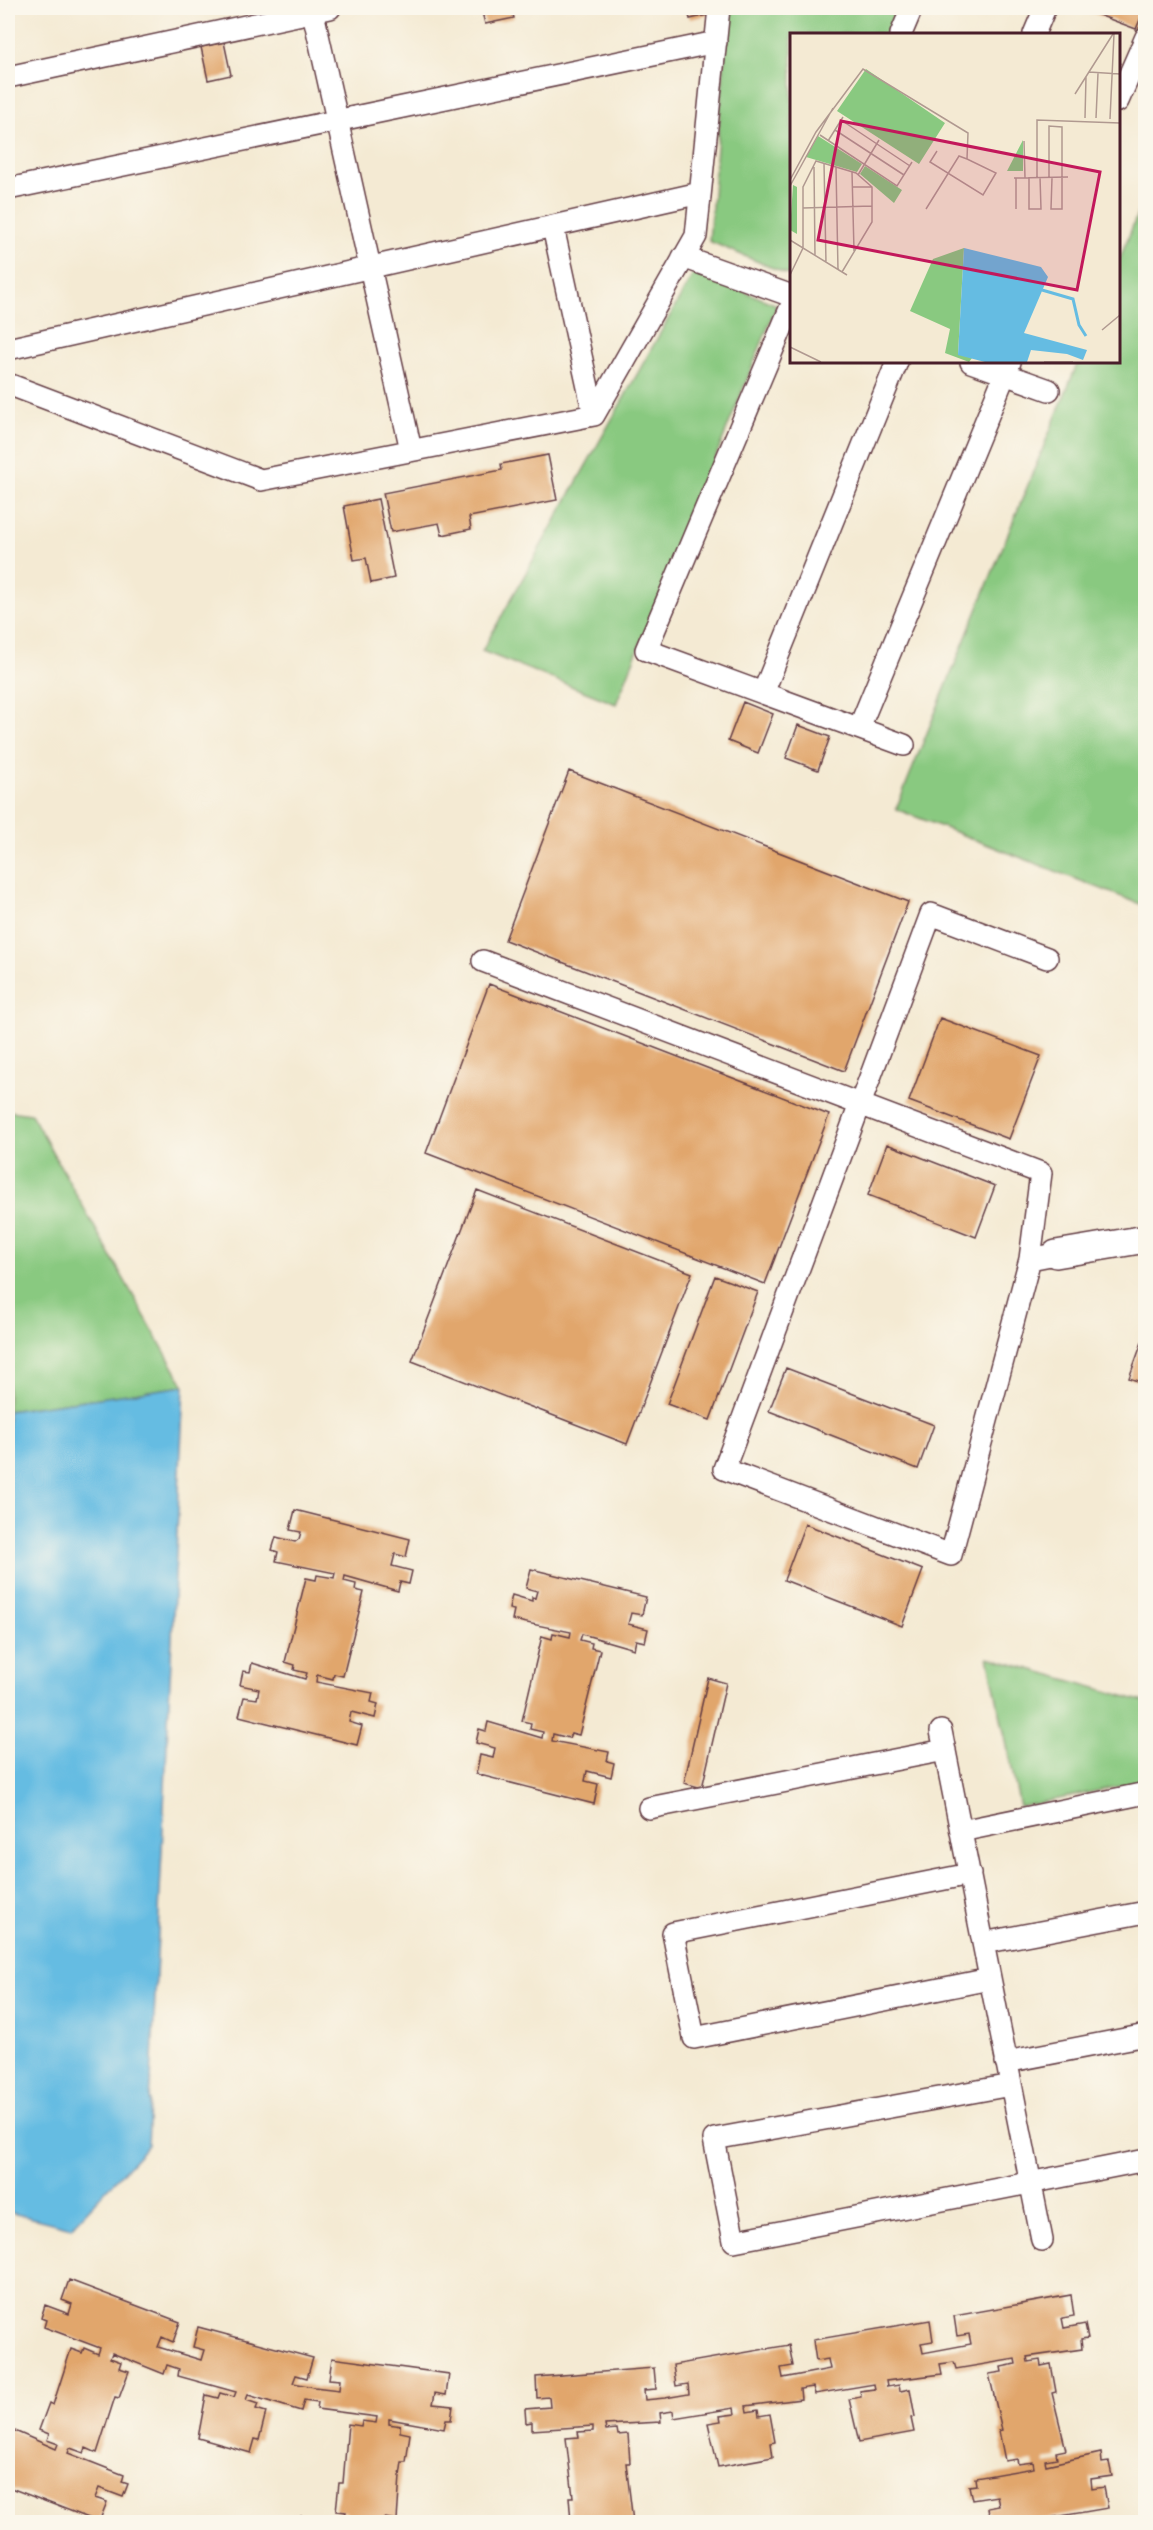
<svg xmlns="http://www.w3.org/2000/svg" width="1153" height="2530" font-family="Alegreya,serif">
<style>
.green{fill:#89c980;stroke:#6a7456;stroke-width:1.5}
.water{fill:#65bce2;stroke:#586e86;stroke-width:1.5}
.building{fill:#e1a66c}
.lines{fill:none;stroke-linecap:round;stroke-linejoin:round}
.minor-casing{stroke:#643d44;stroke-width:24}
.tertiary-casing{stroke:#643d44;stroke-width:30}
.minor{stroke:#fff;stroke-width:21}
.tertiary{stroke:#fff;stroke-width:27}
.inset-river{fill:none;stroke:#65bce2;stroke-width:3}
.inset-road{fill:none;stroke:#b09990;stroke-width:1.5}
.view{fill:#c2185b;fill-opacity:0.15;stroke:#c2185b;stroke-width:3}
.inset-edge{fill:none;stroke:#4a1f2b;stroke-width:3}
</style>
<rect width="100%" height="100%" fill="#fbf7ec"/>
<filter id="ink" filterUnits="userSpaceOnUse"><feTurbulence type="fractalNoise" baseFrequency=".0167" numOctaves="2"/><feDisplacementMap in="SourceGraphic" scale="12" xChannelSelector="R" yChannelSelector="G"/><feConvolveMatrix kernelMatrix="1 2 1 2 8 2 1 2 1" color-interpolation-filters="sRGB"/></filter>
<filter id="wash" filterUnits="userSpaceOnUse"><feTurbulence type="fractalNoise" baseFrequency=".008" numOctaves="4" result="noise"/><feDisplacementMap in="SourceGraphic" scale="24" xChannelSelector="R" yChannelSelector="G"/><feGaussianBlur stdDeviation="1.35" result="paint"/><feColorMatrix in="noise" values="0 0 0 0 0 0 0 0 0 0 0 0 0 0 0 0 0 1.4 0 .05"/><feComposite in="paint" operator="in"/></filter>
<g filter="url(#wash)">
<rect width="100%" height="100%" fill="#f4ead3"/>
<path class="green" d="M 729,8 L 897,8 L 886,34 L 792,34 L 792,268 L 789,275 L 709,241 Z
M 1145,195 L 1145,906 L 896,809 L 1078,362 L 1118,362 L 1119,261 Z
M 695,271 L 777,305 L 616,704 L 482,651 Z
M 8,1111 L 31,1114 L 184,1386 L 8,1411 Z
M 988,1657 L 1145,1702 L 1145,1781 L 1020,1807 Z"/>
<path class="water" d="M 184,1386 L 148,2145 L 71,2228 L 8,2212 L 8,1411 Z"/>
<g id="blocks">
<path class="building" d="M 481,8 L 511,8 L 514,18 L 485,24 Z
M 687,8 L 707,8 L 708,15 L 690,19 Z
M 1080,8 L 1145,8 L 1136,29 Z
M 224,42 L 231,75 L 208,80 L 201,47 Z
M 548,455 L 557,500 L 469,517 L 471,529 L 442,535 L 439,523 L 391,532 L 383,493 L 502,470 L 501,464 Z
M 378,499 L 394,578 L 371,583 L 366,558 L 354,560 L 344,506 Z
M 743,702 L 773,714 L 758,753 L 728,741 Z
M 798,725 L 830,737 L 818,770 L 786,758 Z
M 569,771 L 908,902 L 844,1071 L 505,940 Z
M 489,984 L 829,1115 L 765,1284 L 426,1153 Z
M 940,1018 L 1041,1056 L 1009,1139 L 909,1101 Z
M 887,1144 L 995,1186 L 976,1237 L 868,1195 Z
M 477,1190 L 692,1273 L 627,1444 L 412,1361 Z
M 715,1276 L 758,1292 L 710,1420 L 667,1404 Z
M 1145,1334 L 1146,1334 L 1146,1384 L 1129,1378 Z
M 786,1368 L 934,1425 L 918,1469 L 769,1411 Z
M 295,1510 L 410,1539 L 406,1557 L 395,1554 L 392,1566 L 412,1571 L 409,1584 L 400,1582 L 398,1591 L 345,1576 L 344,1581 L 356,1584 L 355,1590 L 364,1592 L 343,1676 L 334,1674 L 333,1679 L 317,1675 L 316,1682 L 373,1693 L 371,1702 L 378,1704 L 375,1718 L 351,1712 L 349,1722 L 362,1726 L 357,1745 L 239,1716 L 244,1697 L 257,1699 L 259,1689 L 240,1685 L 243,1671 L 250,1672 L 252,1663 L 305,1679 L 307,1673 L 294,1670 L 295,1665 L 285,1662 L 306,1578 L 316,1580 L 317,1575 L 334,1578 L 335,1573 L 276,1561 L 278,1552 L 272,1550 L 276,1537 L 295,1542 L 299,1539 L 301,1532 L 290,1530 Z
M 805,1524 L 923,1570 L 902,1626 L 784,1580 Z
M 531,1569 L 646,1597 L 642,1615 L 631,1613 L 628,1624 L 648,1629 L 645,1642 L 636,1640 L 634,1649 L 582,1634 L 580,1640 L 592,1643 L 591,1648 L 600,1650 L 579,1735 L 571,1733 L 569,1738 L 553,1734 L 552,1741 L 609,1752 L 607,1761 L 614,1763 L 611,1777 L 587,1771 L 585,1781 L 598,1784 L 594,1804 L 476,1774 L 480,1755 L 493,1758 L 495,1748 L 476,1743 L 479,1729 L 486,1731 L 488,1722 L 542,1738 L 543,1732 L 530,1729 L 531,1723 L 522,1721 L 542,1636 L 552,1639 L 553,1633 L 570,1637 L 571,1632 L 512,1620 L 514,1610 L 509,1609 L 512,1595 L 532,1601 L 532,1597 L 535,1598 L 537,1591 L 526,1588 Z
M 708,1678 L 726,1683 L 702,1788 L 684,1783 Z
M 69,2280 L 180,2322 L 173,2342 L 162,2337 L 158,2347 L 201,2360 L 204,2350 L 193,2347 L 198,2327 L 313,2358 L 307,2378 L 296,2375 L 293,2383 L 314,2387 L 339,2390 L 340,2380 L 329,2379 L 332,2358 L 449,2374 L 446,2395 L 435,2393 L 433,2404 L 453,2406 L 451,2420 L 446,2420 L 444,2429 L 389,2419 L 389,2424 L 400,2426 L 400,2432 L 410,2434 L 406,2462 L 402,2462 L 400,2476 L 397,2520 L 385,2518 L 384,2522 L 357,2522 L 357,2520 L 345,2518 L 346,2512 L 336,2511 L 339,2483 L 343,2483 L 348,2424 L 361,2426 L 362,2421 L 376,2423 L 377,2417 L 317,2409 L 318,2402 L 304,2400 L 301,2411 L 248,2395 L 246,2400 L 258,2404 L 256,2409 L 266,2412 L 259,2440 L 255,2439 L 251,2453 L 198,2438 L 206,2395 L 218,2398 L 220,2393 L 234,2397 L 236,2392 L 178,2376 L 179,2369 L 167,2365 L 164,2374 L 112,2353 L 110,2358 L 121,2362 L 119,2368 L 129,2371 L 119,2398 L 115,2397 L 97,2453 L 86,2448 L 84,2453 L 70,2448 L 68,2453 L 124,2475 L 122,2482 L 128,2484 L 123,2497 L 99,2488 L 95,2498 L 107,2502 L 99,2522 L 8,2487 L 10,2454 L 8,2453 L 8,2428 L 56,2449 L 58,2444 L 47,2440 L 49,2434 L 39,2430 L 49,2403 L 53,2405 L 71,2349 L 82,2353 L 84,2348 L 98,2354 L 100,2348 L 44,2327 L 46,2320 L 41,2318 L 45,2305 L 69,2314 L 72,2304 L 62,2300 Z
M 1071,2295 L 1074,2316 L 1062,2318 L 1064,2328 L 1085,2324 L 1088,2338 L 1081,2339 L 1082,2349 L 1027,2357 L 1028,2362 L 1040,2360 L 1041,2366 L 1051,2364 L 1056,2392 L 1052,2393 L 1066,2450 L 1056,2452 L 1057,2458 L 1045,2460 L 1046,2465 L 1101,2453 L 1102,2463 L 1109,2462 L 1112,2476 L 1091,2479 L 1092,2489 L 1104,2487 L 1108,2508 L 1026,2522 L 990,2522 L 988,2508 L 999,2506 L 997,2496 L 972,2500 L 969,2486 L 976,2485 L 975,2478 L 1034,2468 L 1033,2462 L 1018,2464 L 1017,2459 L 1005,2461 L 999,2431 L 1002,2430 L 989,2374 L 1002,2372 L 1001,2367 L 1016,2364 L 1015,2359 L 956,2369 L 954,2362 L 940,2364 L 942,2374 L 886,2381 L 887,2387 L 899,2385 L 900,2391 L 910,2389 L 915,2417 L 911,2418 L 914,2432 L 859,2442 L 849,2399 L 861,2397 L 860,2391 L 875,2389 L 874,2384 L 815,2394 L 813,2387 L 806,2388 L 800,2389 L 801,2399 L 746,2406 L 747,2412 L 758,2410 L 759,2416 L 770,2414 L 775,2442 L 771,2443 L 773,2457 L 718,2467 L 708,2423 L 721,2421 L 720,2416 L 735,2414 L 734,2408 L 674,2418 L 673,2411 L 660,2413 L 661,2422 L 605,2425 L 606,2430 L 617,2429 L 618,2435 L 628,2434 L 630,2463 L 626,2463 L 633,2522 L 571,2522 L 569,2497 L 573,2497 L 566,2438 L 579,2437 L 578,2432 L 593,2431 L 593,2426 L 532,2430 L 532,2422 L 526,2423 L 525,2409 L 550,2407 L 549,2397 L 537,2398 L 536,2377 L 654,2368 L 656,2389 L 644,2390 L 645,2400 L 665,2398 L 689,2394 L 688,2384 L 676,2386 L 673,2365 L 789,2345 L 793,2366 L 781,2368 L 783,2378 L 830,2369 L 828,2359 L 816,2361 L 813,2340 L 930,2320 L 933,2341 L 921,2343 L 923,2353 L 971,2344 L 969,2334 L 957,2336 L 954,2316 Z
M 301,2516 L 338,2521 L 338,2522 L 300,2522 Z"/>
</g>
</g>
<g filter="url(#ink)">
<use href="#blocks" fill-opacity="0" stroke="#643d44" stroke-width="1.5"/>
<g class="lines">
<defs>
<path id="minor" d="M 312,8 L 411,450
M 901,34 L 912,8
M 1034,34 L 1045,8
M 8,77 L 330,8
M 1118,101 L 1146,37
M 8,189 L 716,42
M 553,227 L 594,415
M 683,257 L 792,296
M 792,304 L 646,650 L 904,745
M 8,349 L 700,193
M 971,362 L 1049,390
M 8,384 L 261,480 L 594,415 L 696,236 L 719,8
M 763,693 L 897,362
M 859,728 L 1010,362
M 1047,958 L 931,914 L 724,1469 L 951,1555 L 1030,1259 L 1056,1254
M 483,961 L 1041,1173 L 1030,1259
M 941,1731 L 1042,2240
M 649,1808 L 945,1750
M 961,1831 L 1146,1793
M 970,1874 L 673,1933 L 694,2038 L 990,1979
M 983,1943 L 1146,1912
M 1006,2062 L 1146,2035
M 1011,2085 L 714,2139 L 734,2241 L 1146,2160"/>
<path id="tertiary" d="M 1056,1254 L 1146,1239"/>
</defs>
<use href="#minor" class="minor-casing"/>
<use href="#tertiary" class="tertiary-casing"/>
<use href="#minor" class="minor"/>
<use href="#tertiary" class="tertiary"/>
</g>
</g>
<g transform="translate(790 33)">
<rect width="330" height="330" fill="#f4ead3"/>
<path d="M 76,36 L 155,90 L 129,131 L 47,78 ZM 28,103 L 72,131 L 67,139 L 16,124 ZM 233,107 L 233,138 L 217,138 ZM 75,133 L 112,157 L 104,170 L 70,141 ZM 3,152 L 7,154 L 7,201 L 0,197 ZM 174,215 L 168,321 L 182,325 L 179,329 L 155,320 L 160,296 L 120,278 L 143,226 Z" fill="#89c980"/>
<path d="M 174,215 L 251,234 L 258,244 L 234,300 L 297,317 L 293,327 L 277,321 L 241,317 L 237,329 L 195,329 L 168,322 Z" fill="#65bce2"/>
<path class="inset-river" d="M 252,257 L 283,266 L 289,292 L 296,303"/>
<path class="inset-road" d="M 299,39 L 330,41M 285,61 L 323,1M 295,85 L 296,44M 306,85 L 308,40M 320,86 L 324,1M 51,87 L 120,133M 45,97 L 114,142M 30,102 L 107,153 L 122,129M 38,108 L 53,84M 234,108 L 235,145M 34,130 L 36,230M 24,134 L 25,223M 46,134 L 48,237M 62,139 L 64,218M 68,142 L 89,107M 239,144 L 239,176 L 251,176 L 250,144M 247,144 L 247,87 L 330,90M 259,144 L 259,93 L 272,94 L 272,176 L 261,176 L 262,145M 224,145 L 278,144M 226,145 L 226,176M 0,147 L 26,99 L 73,36 L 178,100 L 177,126 L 206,140 L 193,162 L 140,129 L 147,118M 0,153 L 43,75M 62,154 L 82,154M 13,175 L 82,173M 136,176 L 169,123 L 177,126M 0,207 L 57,242M 0,242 L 13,215 L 13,154 L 26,128 L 66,140 L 82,154 L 82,189 L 52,239M 312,297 L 330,282M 0,314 L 31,329M 254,329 L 283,329"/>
<path class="view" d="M 51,88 L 310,139 L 287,257 L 28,207 Z"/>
<rect width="330" height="330" class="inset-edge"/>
</g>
<rect width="1153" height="2530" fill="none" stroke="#fbf7ec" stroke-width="30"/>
</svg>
